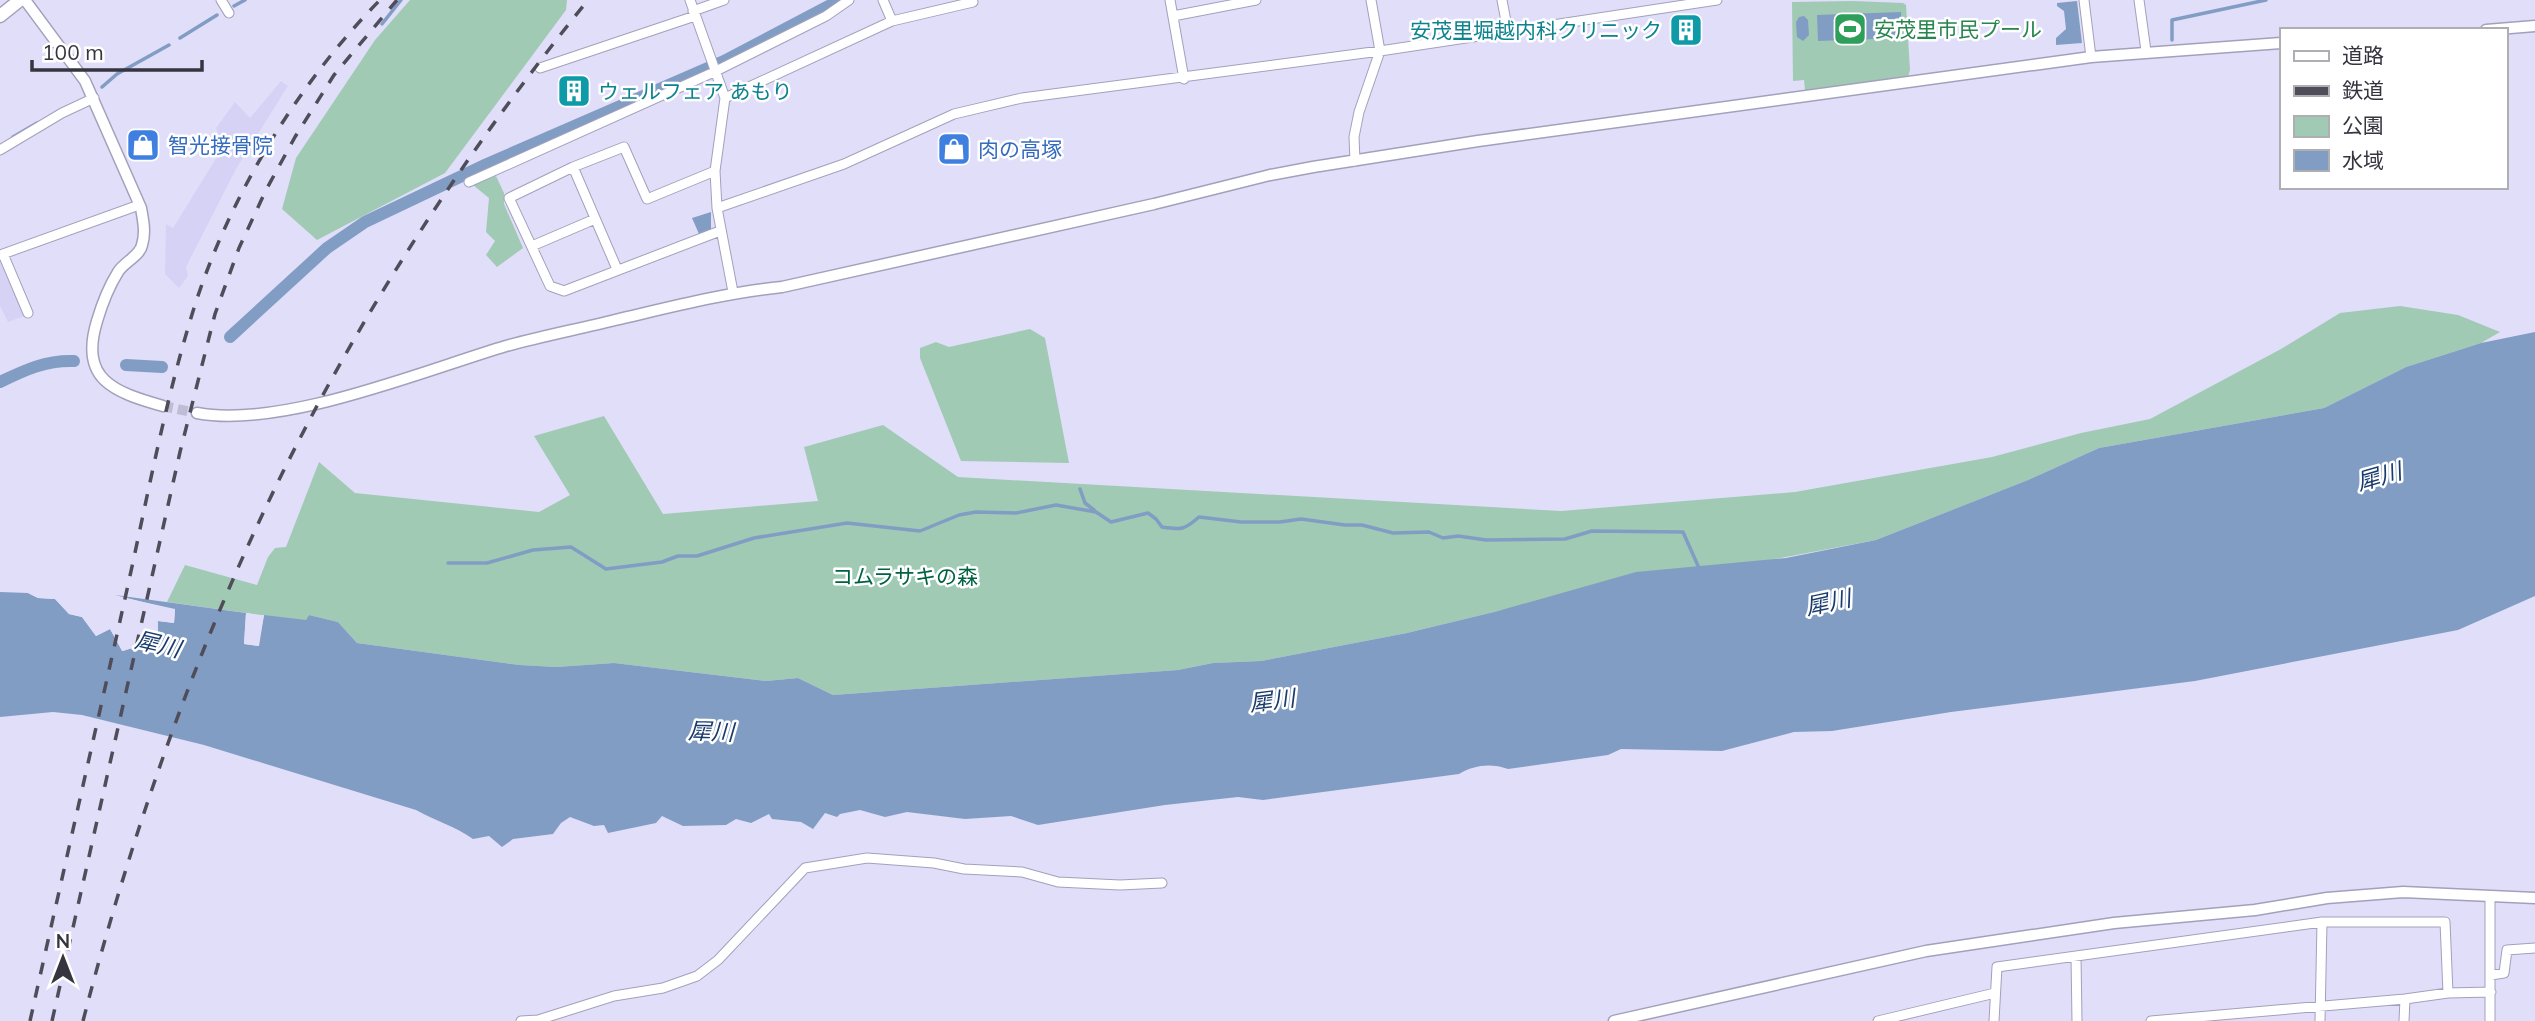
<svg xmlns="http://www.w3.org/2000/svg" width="2535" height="1021" font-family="Mulish,'Noto Sans JP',sans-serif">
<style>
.built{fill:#d6d2f5}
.green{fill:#a0cab4}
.water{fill:#829dc4}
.pier{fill:#e1defa}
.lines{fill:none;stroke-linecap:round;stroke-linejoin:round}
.stream{stroke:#829dc4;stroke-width:3.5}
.canal{stroke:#829dc4;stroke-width:12}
.tertiary-tunnel{stroke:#bfbcd5;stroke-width:10;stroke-dasharray:10 5;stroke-linecap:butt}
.minor-casing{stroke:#a3a0bb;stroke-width:11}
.tertiary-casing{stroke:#a3a0bb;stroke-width:13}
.secondary-casing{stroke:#a3a0bb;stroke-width:15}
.minor{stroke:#fff;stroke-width:9}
.tertiary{stroke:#fff;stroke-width:10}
.secondary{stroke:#fff;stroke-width:12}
.rail{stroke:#4f4d5a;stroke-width:3.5;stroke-dasharray:12 12;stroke-linecap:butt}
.labels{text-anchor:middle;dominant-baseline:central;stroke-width:5;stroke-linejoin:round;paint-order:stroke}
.leisure-label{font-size:21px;fill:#27864d;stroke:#fff;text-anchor:start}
.culture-label{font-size:21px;fill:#0d838f;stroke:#fff;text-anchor:end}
.shop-label{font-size:21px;fill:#366cbe;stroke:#fff;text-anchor:start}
.park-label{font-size:21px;fill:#016242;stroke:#fff}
.water-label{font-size:23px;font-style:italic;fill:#193b6d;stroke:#fff}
</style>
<rect width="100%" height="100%" fill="#e1defa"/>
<path class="built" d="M 281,81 L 288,86 L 236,169 L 186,267 L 188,276 L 179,288 L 165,274 L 166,224 L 173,228 L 223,147 L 216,128 L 235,102 L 250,118 Z
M 0,258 L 27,315 L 8,322 L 0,306 Z"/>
<path class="green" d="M 410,0 L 567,0 L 566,10 L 445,173 L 317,240 L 282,209 L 296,158 L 375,40 Z
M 1853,1 L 1903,3 L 1906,5 L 1910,70 L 1908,77 L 1805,90 L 1804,80 L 1793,81 L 1792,2 Z
M 496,176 L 504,193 L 504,204 L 523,248 L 497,267 L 486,255 L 495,241 L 486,232 L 489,198 L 473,185 Z
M 2400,306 L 2458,315 L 2500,332 L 2481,343 L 2406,367 L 2324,408 L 2099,448 L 2028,480 L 1876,540 L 1498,611 L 1407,633 L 1261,661 L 1213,663 L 1178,670 L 833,695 L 798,678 L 766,681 L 614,663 L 556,667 L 520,665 L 357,643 L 338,622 L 309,615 L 306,621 L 167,602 L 185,565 L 257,585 L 268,557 L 275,548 L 286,547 L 319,462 L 355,493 L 539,512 L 570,495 L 534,436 L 604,416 L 663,514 L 818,501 L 804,447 L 883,425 L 958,477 L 1561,511 L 1795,492 L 1992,457 L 2081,433 L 2150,419 L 2281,349 L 2340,313 Z
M 1030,329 L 1045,338 L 1069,463 L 961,461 L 920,358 L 920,348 L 936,342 L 949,347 Z"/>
<path class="water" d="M 2077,1 L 2082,43 L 2056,45 L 2056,38 L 2066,29 L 2064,11 L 2057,6 L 2057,3 Z
M 1901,12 L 1902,38 L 1818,41 L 1817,15 Z
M 1804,16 L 1808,20 L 1809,35 L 1803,41 L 1797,37 L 1796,22 L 1799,17 Z
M 711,212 L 711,230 L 699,234 L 692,218 Z
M 2535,332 L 2535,596 L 2458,630 L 2195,681 L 1951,712 L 1832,731 L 1794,732 L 1722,751 L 1621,749 L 1608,755 L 1508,769 C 1491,763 1474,765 1459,774 L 1263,800 L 1238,797 L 1165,805 L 1038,825 L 1011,816 L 965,819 L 907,812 L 885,817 L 860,810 L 840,814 L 837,817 L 825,813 L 813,829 L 801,822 L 772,819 L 769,814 L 751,823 L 736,819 L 726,825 L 683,826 L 662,816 L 656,823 L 608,833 L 604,825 L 594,826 L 570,817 L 561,823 L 553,834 L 513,839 L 502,847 L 489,836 L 473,839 C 455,826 435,821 416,810 L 204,745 L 82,715 L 53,712 L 0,717 L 0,592 L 28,593 L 38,598 L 55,599 L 69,614 L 82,617 L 96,636 L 110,629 L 123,651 L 158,640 L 158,621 L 174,623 L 175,610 L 115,595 L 246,613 L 244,644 L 258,646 L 264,615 L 306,620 L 309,615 L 338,622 L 357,643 L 520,665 L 556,667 L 614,663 L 766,681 L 798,678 L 833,695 L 1178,670 L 1213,663 L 1261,661 L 1407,633 L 1498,611 L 1636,572 L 1786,558 L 1876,540 L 2028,480 L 2099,448 L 2324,408 L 2406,367 L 2481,343 Z"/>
<path class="pier" d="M 28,593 L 57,596 L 71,611 L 84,614 L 97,632 L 112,626 L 124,647 L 155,637 L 155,619 L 171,619 L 171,612 L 114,599 L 111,595 L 175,609 L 174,623 L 158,621 L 158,640 L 122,651 L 110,629 L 96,636 L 82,617 L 69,614 L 55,599 L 38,598 Z
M 246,613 L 250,613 L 247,641 L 256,642 L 260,615 L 264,615 L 259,646 L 244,644 Z"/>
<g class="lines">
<path class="stream" d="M 234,6 L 245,0
M 382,24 L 401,0
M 180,38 L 217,15
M 2172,40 L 2172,20 L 2266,0
M 102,87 L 117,74 L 169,45
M 13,137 L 37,123
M 1080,489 L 1085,503 L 1094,510
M 448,563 L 487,563 L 533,550 L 571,547 L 606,569 L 662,562 L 678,556 L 697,556 L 754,538 L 847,523 L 920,531 L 959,515 L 976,512 L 1016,513 L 1056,505 L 1096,512 L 1111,522 L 1148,513 L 1156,519 L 1162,527 C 1182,530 1184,530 1199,517 L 1241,522 L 1280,522 L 1301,519 L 1345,525 L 1362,525 L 1393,533 L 1429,532 L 1443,538 L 1458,536 L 1486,540 L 1565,539 L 1592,531 L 1683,532 L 1699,568"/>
<path class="canal" d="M 230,337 L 327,248 L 365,222 L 487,164 L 724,61 L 840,0
M 126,365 L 162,367
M 0,382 C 25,370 46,360 74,361"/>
<path class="tertiary-tunnel" d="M 163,406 L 197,413"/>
<defs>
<path id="minor" d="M 221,0 L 229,13
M 690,0 L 725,98 L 715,171 L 717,208 L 733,292
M 1170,0 L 1184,79
M 1502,0 L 1508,32
M 2084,0 L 2091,57
M 2139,0 L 2146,51
M 693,11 L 724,0
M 1173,16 L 1256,0
M 892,21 L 973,2
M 540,68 L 695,16
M 725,98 L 892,21 L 883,0
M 0,150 L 62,113 L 94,98
M 1355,161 L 1354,137 L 1359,112 L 1380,51 L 1371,0
M 573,167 L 617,269
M 715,171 L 647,199 L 624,147 L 573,167 L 509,198 L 550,286 L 564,291 L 720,231
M 469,182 L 714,72 L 826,16 L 849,0
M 717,208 L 844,164 L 954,114 L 1022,98 L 1380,51 L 1717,0
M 532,246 L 595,219
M 3,254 L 28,313
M 0,255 L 139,205
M 2490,897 L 2490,1021
M 2076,957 L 2077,1021
M 2491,975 L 2504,973 L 2507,950 L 2535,948
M 521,1021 L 538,1020 L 614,996 L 663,988 L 697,976 L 718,960 L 805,868 L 867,858 L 934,863 L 964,869 L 1022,872 L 1058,882 L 1120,885 L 1162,883
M 1878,1021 L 1995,993
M 1994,1021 L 1997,967 L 2322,922 L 2445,922 L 2448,993
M 2151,1021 L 2405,999 L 2448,993 L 2491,992
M 2320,1021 L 2322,922
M 2404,1021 L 2405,999"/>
<path id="tertiary" d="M 25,0 L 85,81 L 141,208 C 143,220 146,232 142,245 C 140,256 124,262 118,272 C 108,288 102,304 97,321 C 79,380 114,392 163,406
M 2486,30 L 2535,26
M 197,413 C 282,429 422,371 506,346 C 542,336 579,329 615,320 C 671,307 724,293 782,287 L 1154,204 L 1270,175 L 1313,167 L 1478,141 L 2091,57 L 2281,43
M 1614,1021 L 1926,951 L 2114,923 L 2255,910 L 2327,898 L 2403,892 L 2535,898"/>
<path id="secondary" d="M 0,16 L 20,0"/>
</defs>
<use href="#minor" class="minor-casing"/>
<use href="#tertiary" class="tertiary-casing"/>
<use href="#secondary" class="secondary-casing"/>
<use href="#minor" class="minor"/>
<use href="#tertiary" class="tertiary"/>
<use href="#secondary" class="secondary"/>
<path class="rail" d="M 30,1021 C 61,882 93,742 124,603 C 146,505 164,404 194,308 C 229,197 298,83 380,0
M 52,1021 L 180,452 L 215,314 L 239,248 L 266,190 L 295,137 L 334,75 L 397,0
M 83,1021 C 140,800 219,583 330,382 C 404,248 491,120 588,0"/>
</g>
<defs>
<symbol id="stadium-square" viewBox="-11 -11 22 22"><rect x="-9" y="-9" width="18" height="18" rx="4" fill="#2e9e5b" stroke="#fff"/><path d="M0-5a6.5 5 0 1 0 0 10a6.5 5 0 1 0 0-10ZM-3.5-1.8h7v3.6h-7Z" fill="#fff"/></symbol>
<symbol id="building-square" viewBox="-11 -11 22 22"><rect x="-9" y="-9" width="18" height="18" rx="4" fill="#0f9aa8" stroke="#fff"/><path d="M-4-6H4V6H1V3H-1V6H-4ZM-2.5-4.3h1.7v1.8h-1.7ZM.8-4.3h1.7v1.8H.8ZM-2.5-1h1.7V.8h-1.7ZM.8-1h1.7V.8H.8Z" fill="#fff"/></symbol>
<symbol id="shop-square" viewBox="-11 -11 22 22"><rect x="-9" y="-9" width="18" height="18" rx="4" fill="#3f7fe0" stroke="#fff"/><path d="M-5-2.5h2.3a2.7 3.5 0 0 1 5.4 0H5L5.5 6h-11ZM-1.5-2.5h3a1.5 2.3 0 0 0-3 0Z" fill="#fff"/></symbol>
</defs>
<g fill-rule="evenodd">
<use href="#stadium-square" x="1831" y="10" width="38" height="38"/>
<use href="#building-square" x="1667" y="11" width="38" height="38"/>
<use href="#building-square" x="555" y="72" width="38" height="38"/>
<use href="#shop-square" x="124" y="126" width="38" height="38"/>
<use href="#shop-square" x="935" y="130" width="38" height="38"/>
</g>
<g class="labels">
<g class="leisure-label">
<text x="1874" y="29">安茂里市民プール</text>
</g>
<g class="culture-label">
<text x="1662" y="30">安茂里堀越内科クリニック</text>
<text x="598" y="91" text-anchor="start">ウェルフェア あもり</text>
</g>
<g class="shop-label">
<text x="168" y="145">智光接骨院</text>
<text x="978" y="149">肉の高塚</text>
</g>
<g class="park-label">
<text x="905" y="576">コムラサキの森</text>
</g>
<g class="water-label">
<text transform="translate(2379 476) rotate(-16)">犀川</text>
<text transform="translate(1828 602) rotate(-12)">犀川</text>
<text transform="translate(158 644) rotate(13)">犀川</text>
<text transform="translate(1272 700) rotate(-7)">犀川</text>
<text transform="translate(711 731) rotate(2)">犀川</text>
</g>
</g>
<rect x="2280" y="28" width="228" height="161" fill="#ffffff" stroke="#afaeb2" stroke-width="2"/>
<rect x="2294" y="51" width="35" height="10" fill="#ffffff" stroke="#afaeb2" stroke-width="2"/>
<text x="2342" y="63" font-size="21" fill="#36343f">道路</text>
<rect x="2294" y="86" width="35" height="10" fill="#4f4d5a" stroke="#afaeb2" stroke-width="2"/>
<text x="2342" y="98" font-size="21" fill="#36343f">鉄道</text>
<rect x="2294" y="116" width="35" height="21" fill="#a0cab4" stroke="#afaeb2" stroke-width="2"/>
<text x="2342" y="133" font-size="21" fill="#36343f">公園</text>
<rect x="2294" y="150" width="35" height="21" fill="#829dc4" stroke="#afaeb2" stroke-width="2"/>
<text x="2342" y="168" font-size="21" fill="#36343f">水域</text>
<g transform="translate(63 958)" stroke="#ffffff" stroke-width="5" paint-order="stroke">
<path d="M0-5L12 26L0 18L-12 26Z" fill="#36343f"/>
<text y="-10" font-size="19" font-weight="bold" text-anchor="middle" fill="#36343f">N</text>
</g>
<path d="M32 60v10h170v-10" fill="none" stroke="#36343f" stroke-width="3.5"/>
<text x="42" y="60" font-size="21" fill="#36343f" stroke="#ffffff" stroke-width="5" paint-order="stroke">100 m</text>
</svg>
